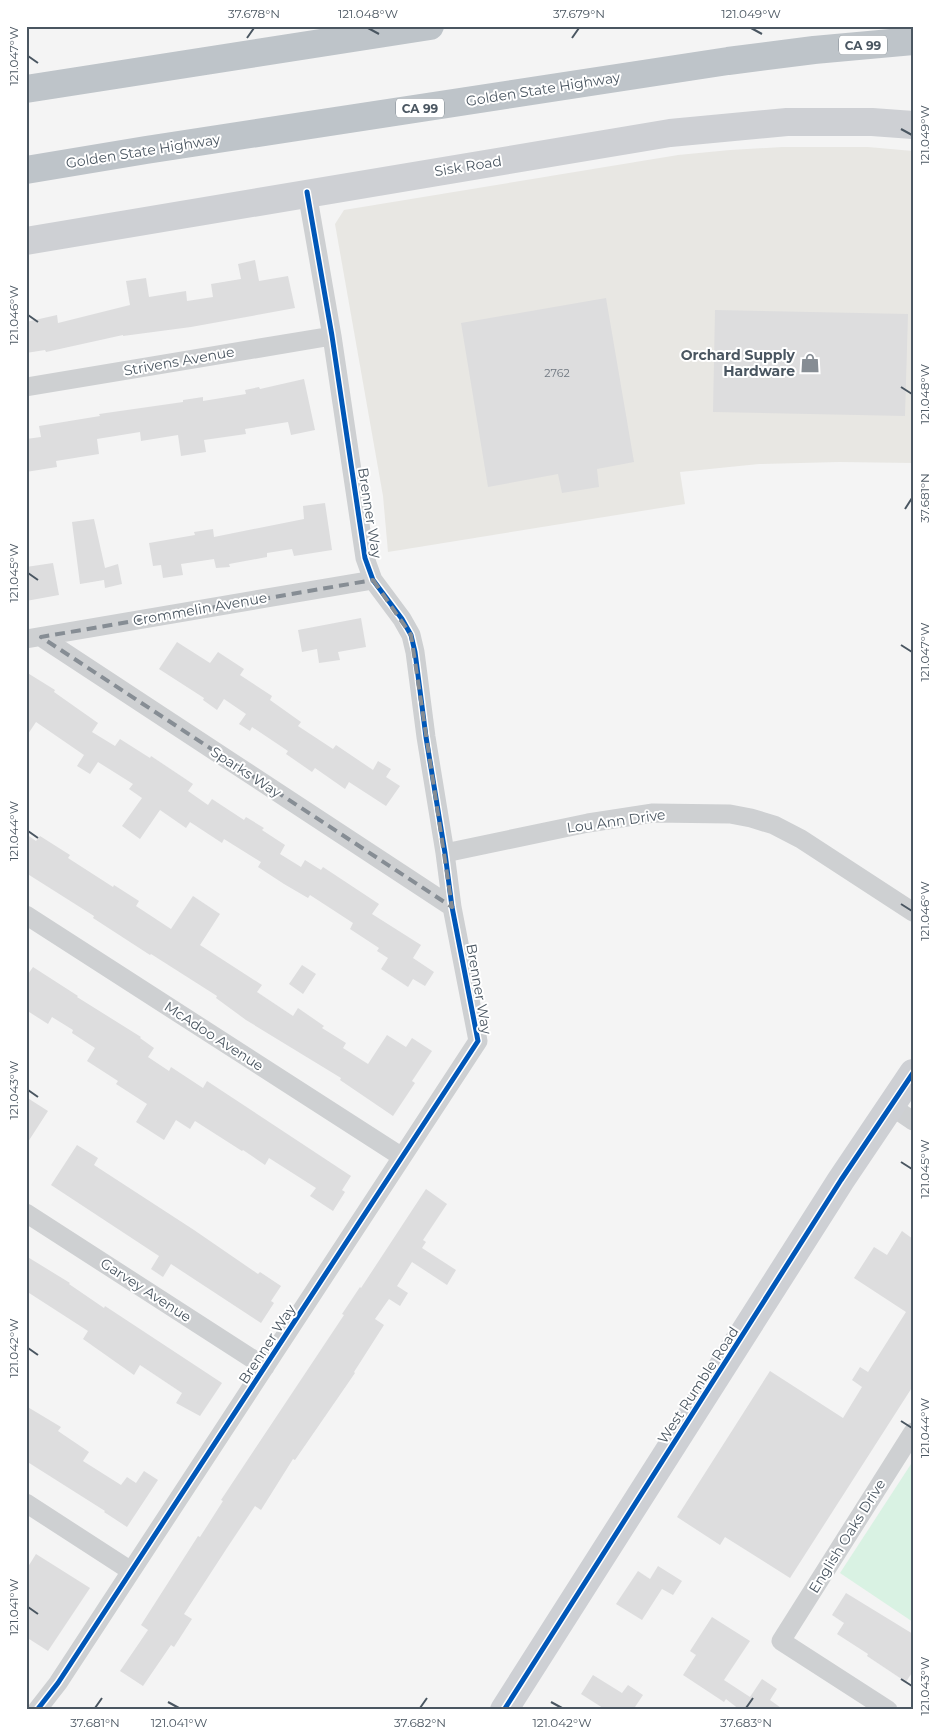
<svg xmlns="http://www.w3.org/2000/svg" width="939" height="1736" font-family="Montserrat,sans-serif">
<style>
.commercial{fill:#e8e7e3}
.green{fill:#d9f2e3}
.building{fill:#ddddde}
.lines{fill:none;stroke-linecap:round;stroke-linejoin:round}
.street{stroke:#ced0d2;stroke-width:19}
.secondary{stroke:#ced0d4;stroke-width:28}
.highway{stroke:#bec4c9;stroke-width:28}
.cycleway-casing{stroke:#fff;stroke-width:8}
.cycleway{stroke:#0057b8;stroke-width:5}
.marked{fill:none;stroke:#868d94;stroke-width:4;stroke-dasharray:10 6;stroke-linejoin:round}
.ticks{fill:none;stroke:#4a5661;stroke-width:2}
.labels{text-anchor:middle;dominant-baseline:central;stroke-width:4;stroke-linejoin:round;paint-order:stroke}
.number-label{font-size:11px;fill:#707881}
.shield{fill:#fff;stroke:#808990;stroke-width:1}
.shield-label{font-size:12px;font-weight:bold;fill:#4a5661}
.street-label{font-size:14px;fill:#4a5661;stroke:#fff}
.poi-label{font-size:14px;font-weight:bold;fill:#4a5661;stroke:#fff;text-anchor:end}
.neatline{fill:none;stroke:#4a5661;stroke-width:2}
.ticks-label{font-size:12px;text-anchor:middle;fill:#4a5661}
</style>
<rect width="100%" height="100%" fill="#f4f4f4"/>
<path class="commercial" d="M 782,147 L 868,147 L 913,151 L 913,463 L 839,462 L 759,464 L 680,472 L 685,504 L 388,552 L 383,496 L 335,224 L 344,210 L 678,155 L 730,150 Z"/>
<path class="green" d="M 913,1461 L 913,1622 L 840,1573 Z"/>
<path class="building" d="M 255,260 L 259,281 L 288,276 L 295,308 L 191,327 L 123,336 L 123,335 L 46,352 L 45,350 L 26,353 L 26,322 L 57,315 L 58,323 L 130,305 L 126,281 L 146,278 L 149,297 L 186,291 L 187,301 L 213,297 L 211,284 L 241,279 L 238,264 Z
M 606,298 L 634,462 L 597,469 L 599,487 L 562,493 L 558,474 L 488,487 L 461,323 Z
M 715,310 L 908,314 L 905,416 L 713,412 Z
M 304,379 L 315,430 L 291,435 L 288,422 L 245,429 L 246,434 L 204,440 L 206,452 L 181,456 L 178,435 L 141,441 L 140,432 L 97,439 L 99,454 L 56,461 L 57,467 L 26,472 L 26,439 L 41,437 L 39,426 L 100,416 L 99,414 L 183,402 L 183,400 L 203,397 L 203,401 L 246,394 L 245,390 L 259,387 L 260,389 Z
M 325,503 L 332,550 L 294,556 L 292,549 L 267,553 L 267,557 L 229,564 L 230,567 L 216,568 L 214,559 L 181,564 L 183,575 L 163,578 L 161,565 L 153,566 L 149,543 L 195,535 L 194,532 L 213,529 L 214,537 L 304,519 L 303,506 Z
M 94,519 L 105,568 L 118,564 L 122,584 L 105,588 L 104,580 L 80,584 L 72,522 Z
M 53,563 L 59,595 L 26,601 L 26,567 Z
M 361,618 L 366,647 L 338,652 L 340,660 L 319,663 L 317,649 L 302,652 L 298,630 Z
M 177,642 L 210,663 L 218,652 L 244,669 L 240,675 L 272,696 L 270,700 L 301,722 L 298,726 L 333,749 L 336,745 L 373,770 L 378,761 L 391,769 L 386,777 L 400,786 L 386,806 L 349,782 L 345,789 L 315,768 L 312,772 L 286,754 L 288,751 L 252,727 L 250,731 L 239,724 L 246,714 L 224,699 L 217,710 L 203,700 L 204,698 L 159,669 Z
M 26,672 L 55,690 L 54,692 L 98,723 L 92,732 L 115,746 L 120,739 L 150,758 L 151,756 L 193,784 L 188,791 L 208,805 L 212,799 L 244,820 L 246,817 L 264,828 L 262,830 L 285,845 L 280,854 L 301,867 L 305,860 L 321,870 L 323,867 L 379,904 L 372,914 L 421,945 L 413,958 L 434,972 L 425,986 L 413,979 L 408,987 L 381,969 L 388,958 L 377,951 L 379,948 L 350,929 L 353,923 L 310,895 L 308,898 L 284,884 L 258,867 L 261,862 L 224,839 L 222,843 L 190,822 L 186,828 L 160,810 L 140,839 L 122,826 L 142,798 L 129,789 L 133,784 L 98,762 L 90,774 L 77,766 L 84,755 L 36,722 L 26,737 Z
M 26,834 L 36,841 L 40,836 L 70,855 L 68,858 L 113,887 L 114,885 L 139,901 L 136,906 L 171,929 L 193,896 L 220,914 L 200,945 L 262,985 L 257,992 L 293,1016 L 298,1008 L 324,1026 L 322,1028 L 346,1043 L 343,1048 L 368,1064 L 387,1035 L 406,1047 L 412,1038 L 432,1051 L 412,1081 L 415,1083 L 393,1116 L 340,1080 L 341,1078 L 246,1020 L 216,998 L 217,996 L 151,954 L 150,955 L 93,918 L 94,916 L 26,873 Z
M 302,965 L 316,974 L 303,994 L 289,984 Z
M 33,967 L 78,996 L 77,997 L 141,1037 L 140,1038 L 154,1048 L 148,1057 L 169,1071 L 171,1067 L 203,1088 L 207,1081 L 351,1176 L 342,1190 L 345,1192 L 333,1211 L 310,1196 L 316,1188 L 269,1158 L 265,1165 L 243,1150 L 242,1151 L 195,1121 L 190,1129 L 176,1120 L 164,1140 L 136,1122 L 147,1104 L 116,1084 L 118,1081 L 87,1061 L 95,1048 L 72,1033 L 73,1030 L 52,1017 L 48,1024 L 26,1010 L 26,977 Z
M 26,1097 L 48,1111 L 26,1145 Z
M 77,1145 L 98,1158 L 94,1165 L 194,1230 L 258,1274 L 260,1272 L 281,1286 L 271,1301 L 274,1303 L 261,1323 L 171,1264 L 163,1277 L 151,1269 L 159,1256 L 51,1185 Z
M 426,1189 L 447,1204 L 423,1240 L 426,1242 L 422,1248 L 456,1270 L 447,1285 L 412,1262 L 397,1286 L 408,1293 L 400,1306 L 389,1299 L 375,1319 L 384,1325 L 354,1372 L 355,1373 L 295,1460 L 293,1459 L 261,1510 L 255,1506 L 227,1548 L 184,1614 L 192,1619 L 174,1647 L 171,1645 L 143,1686 L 120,1671 L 148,1630 L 141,1625 L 198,1536 L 200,1537 L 223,1501 L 221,1500 L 344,1315 L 342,1314 L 360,1287 L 361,1288 Z
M 902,1231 L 913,1239 L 913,1386 L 790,1578 L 725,1537 L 720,1545 L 677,1517 L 770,1371 L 843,1418 L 862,1387 L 852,1380 L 860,1367 L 868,1372 L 906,1312 L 854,1278 L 874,1247 L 887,1255 Z
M 26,1256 L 70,1283 L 69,1284 L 104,1308 L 105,1306 L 222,1383 L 200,1416 L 176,1403 L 182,1393 L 140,1365 L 134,1375 L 83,1339 L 88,1331 L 26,1291 Z
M 26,1406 L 61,1427 L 58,1431 L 89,1452 L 83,1461 L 121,1485 L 127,1477 L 136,1483 L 144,1471 L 158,1480 L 127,1527 L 104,1512 L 105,1511 L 26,1461 Z
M 36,1554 L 90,1588 L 48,1651 L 26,1637 L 26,1570 Z
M 658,1566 L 682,1581 L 673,1595 L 662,1589 L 642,1620 L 616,1604 L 638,1571 L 650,1579 Z
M 846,1593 L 913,1634 L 913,1671 L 906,1682 L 867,1656 L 868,1654 L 837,1634 L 844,1623 L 832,1615 Z
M 712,1617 L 750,1641 L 724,1680 L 750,1697 L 762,1679 L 777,1689 L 770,1700 L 784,1710 L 740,1710 L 726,1699 L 724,1702 L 683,1675 L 696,1655 L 690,1651 Z
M 593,1675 L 622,1693 L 628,1685 L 643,1695 L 633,1710 L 606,1710 L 581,1694 Z"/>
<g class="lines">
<path class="street" d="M 26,387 L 332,336
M 41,637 L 452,907
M 26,639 L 373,580
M 445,853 L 588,823 L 653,813 L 730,814 L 751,818 L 774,825 L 801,839 L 913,912
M 26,915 L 402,1157
M 891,1106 L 913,1121
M 26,1213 L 265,1367
M 26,1503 L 131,1571
M 37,1710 L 58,1683 L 478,1041 L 452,907 L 445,853 L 426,737 L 415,652 L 411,635 L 402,619 L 373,580 L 365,558 L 332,336 L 307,192
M 888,1710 L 781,1641 L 913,1432"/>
<path class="secondary" d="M 26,241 L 670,133 L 787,122 L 872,122 L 913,125
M 504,1710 L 841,1180 L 913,1073"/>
<path class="highway" d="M 26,89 L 430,26
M 26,170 L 146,150 L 728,61 L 814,50 L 913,41"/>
<defs>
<path id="cycleway" d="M 37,1710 L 58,1683 L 478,1041 L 452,907 L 445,853 L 426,737 L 415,652 L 411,635 L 402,619 L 373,580 L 365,558 L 332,336 L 307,192
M 504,1710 L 841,1180 L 913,1073"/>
</defs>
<use href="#cycleway" class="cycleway-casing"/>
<use href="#cycleway" class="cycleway"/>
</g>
<path class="marked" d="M 373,580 L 411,635 L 452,907 L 41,637 Z"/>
<path class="ticks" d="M 368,28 L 379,34M 751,28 L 762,34M 247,38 L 254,28M 572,38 L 579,28M 28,56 L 38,63M 901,129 L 912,135M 28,315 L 38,322M 901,387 L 912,394M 905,509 L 912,498M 28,573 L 38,580M 901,645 L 912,652M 28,831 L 38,838M 901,904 L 912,911M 28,1090 L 38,1097M 901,1162 L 912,1169M 28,1348 L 38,1355M 901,1421 L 912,1428M 28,1607 L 38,1614M 901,1679 L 912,1686M 168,1702 L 179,1708M 551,1702 L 562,1708M 95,1708 L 102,1698M 420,1708 L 427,1698M 746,1708 L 753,1698"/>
<defs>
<symbol id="shop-bare" viewBox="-9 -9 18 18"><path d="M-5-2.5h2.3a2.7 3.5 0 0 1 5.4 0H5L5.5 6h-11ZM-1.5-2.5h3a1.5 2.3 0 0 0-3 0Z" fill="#868d94" stroke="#fff" stroke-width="2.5" paint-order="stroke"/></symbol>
</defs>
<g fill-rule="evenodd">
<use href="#shop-bare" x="796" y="349" width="28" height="28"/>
</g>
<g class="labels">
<g class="number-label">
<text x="557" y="373">2762</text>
</g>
<g class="shield">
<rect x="839" y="35.5" width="48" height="19" rx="4"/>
<rect x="396" y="98.5" width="48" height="19" rx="4"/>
</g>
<g class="shield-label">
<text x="863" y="45">CA 99</text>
<text x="420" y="108">CA 99</text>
</g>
<g class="street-label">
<text transform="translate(543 89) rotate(-9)">Golden State Highway</text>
<text transform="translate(143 151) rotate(-9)">Golden State Highway</text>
<text transform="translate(468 166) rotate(-9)">Sisk Road</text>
<text transform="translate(179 361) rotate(-10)">Strivens Avenue</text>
<text transform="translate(370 513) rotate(81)">Brenner Way</text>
<text transform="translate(200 609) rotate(-10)">Crommelin Avenue</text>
<text transform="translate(246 772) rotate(33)">Sparks Way</text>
<text transform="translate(616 821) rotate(-8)">Lou Ann Drive</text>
<text transform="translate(479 989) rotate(80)">Brenner Way</text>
<text transform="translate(214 1036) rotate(33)">McAdoo Avenue</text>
<text transform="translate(146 1290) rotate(33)">Garvey Avenue</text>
<text transform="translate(267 1344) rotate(-57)">Brenner Way</text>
<text transform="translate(698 1385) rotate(-57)">West Rumble Road</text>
<text transform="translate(847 1536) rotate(-58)">English Oaks Drive</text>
</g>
<g class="poi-label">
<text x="795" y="355">Orchard Supply<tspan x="795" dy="16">Hardware</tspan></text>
</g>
</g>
<rect width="939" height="1736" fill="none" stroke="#ffffff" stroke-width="55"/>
<rect x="28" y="28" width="884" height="1680" class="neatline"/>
<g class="ticks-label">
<text x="254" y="18">37.678°N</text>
<text x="368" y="18">121.048°W</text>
<text x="579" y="18">37.679°N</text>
<text x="751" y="18">121.049°W</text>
<text transform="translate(14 56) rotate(-90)" y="4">121.047°W</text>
<text transform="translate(925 135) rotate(-90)" y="4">121.049°W</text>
<text transform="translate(14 315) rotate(-90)" y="4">121.046°W</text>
<text transform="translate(925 394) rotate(-90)" y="4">121.048°W</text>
<text transform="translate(925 498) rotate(-90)" y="4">37.681°N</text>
<text transform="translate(14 573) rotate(-90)" y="4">121.045°W</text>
<text transform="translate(925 652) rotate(-90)" y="4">121.047°W</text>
<text transform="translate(14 831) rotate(-90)" y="4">121.044°W</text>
<text transform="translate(925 911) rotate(-90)" y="4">121.046°W</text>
<text transform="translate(14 1090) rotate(-90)" y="4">121.043°W</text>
<text transform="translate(925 1169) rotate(-90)" y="4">121.045°W</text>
<text transform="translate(14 1348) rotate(-90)" y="4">121.042°W</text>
<text transform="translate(925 1428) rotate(-90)" y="4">121.044°W</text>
<text transform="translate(14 1607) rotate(-90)" y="4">121.041°W</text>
<text transform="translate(925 1686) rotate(-90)" y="4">121.043°W</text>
<text x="95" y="1727">37.681°N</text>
<text x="179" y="1727">121.041°W</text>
<text x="420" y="1727">37.682°N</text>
<text x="562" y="1727">121.042°W</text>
<text x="746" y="1727">37.683°N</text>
</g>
</svg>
